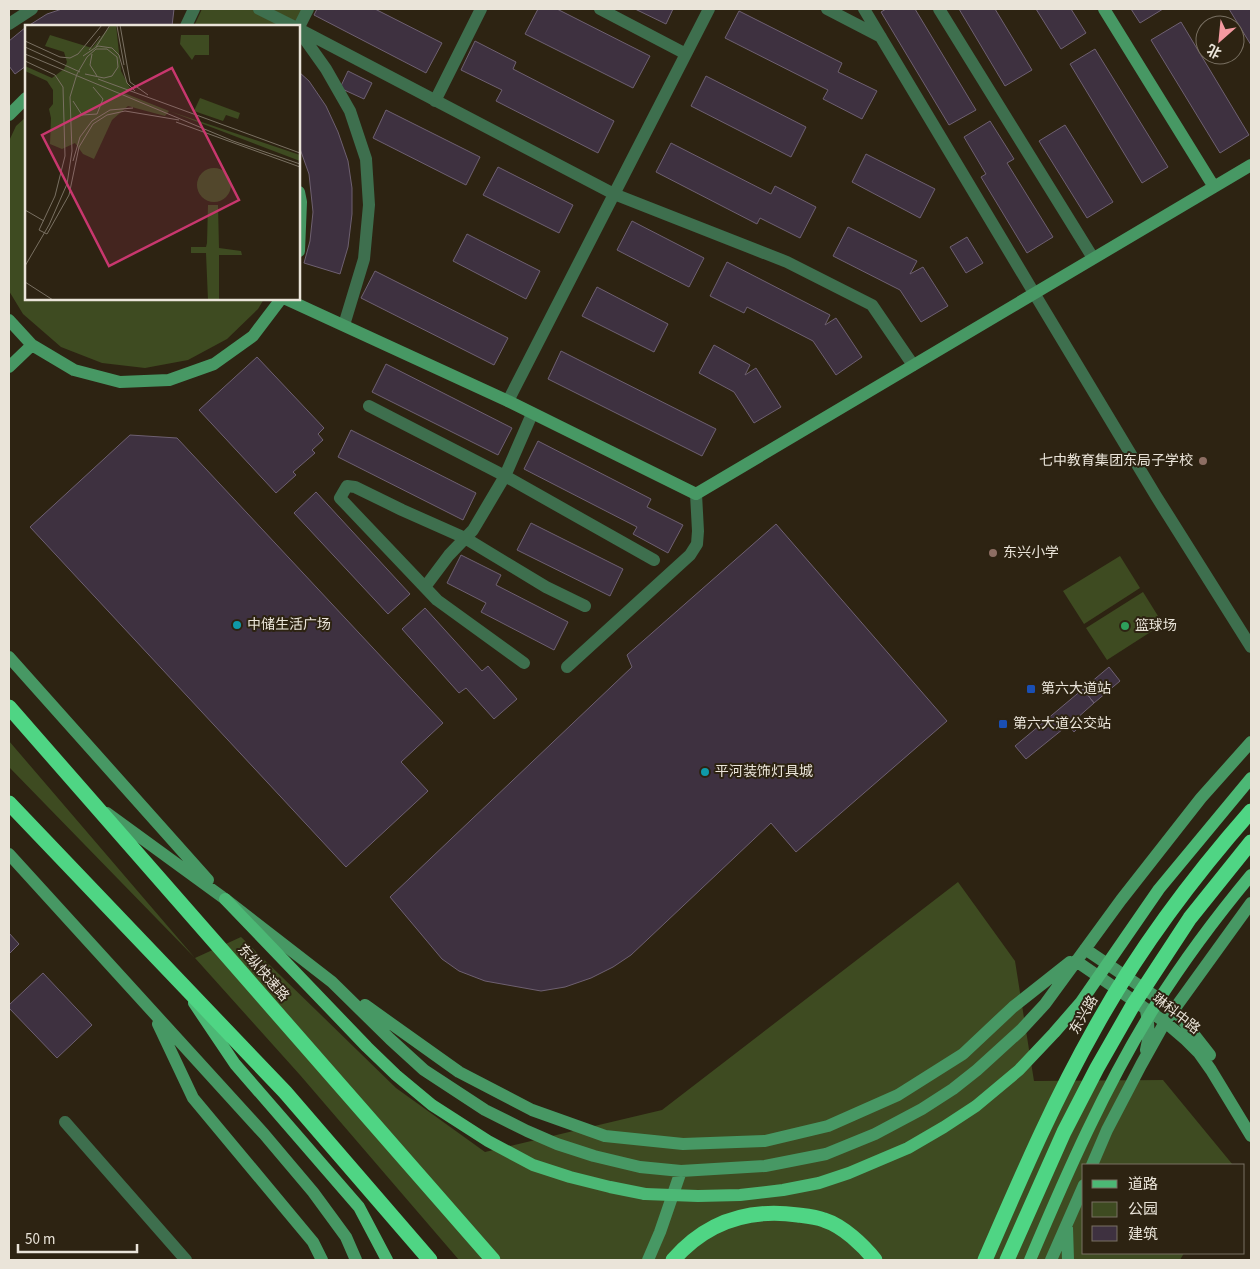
<svg xmlns="http://www.w3.org/2000/svg" width="1260" height="1269" font-family="'Source Sans 3','Noto Sans SC',sans-serif">
<style>
.green{fill:#3e4b21}
.building{fill:#3e3140;stroke:#6e6071}
.lines{fill:none;stroke-linecap:round;stroke-linejoin:round}
.street{stroke:#3e6f4e;stroke-width:12}
.secondary{stroke:#479864;stroke-width:12}
.primary{stroke:#4cb875;stroke-width:12}
.highway{stroke:#4fd584;stroke-width:15}
.primary-bridge{stroke:#4cb875;stroke-width:12}
.highway-bridge{stroke:#4fd584;stroke-width:15}
.education-dot{fill:#8d6e63;stroke:#2d2312;stroke-width:2}
.culture-dot{fill:#0f9aa8;stroke:#2d2312;stroke-width:2}
.leisure-dot{fill:#2e9e5b;stroke:#2d2312;stroke-width:2}
.transit-dot{fill:#1a4fb4;stroke:#2d2312;stroke-width:2}
.labels{text-anchor:middle;dominant-baseline:central;stroke-width:4;stroke-linejoin:round;paint-order:stroke}
.poi-label{font-size:14px;fill:#eae4d9;stroke:#2d2312;text-anchor:start}
.street-label{font-size:14px;fill:#eae4d9;stroke:#2d2312}
.inset-road{fill:none;stroke:#797062;stroke-width:1}
.view{fill:#c8376e;fill-opacity:0.15;stroke:#c8376e;stroke-width:2.5}
.inset-edge{fill:none;stroke:#eae4d9;stroke-width:2.5}
</style>
<rect width="100%" height="100%" fill="#2d2312"/>
<path class="green" d="M 202,9 L 304,9 L 295,26 L 194,26 Z
M 26,117 L 26,299 L 264,299 L 258,309 L 227,339 L 188,360 L 145,368 L 102,363 L 61,347 L 23,314 L 9,291 L 9,141 L 16,126 Z
M 1120,556 L 1140,588 L 1084,624 L 1063,591 Z
M 1143,592 L 1163,624 L 1107,660 L 1086,628 Z
M 9,741 L 195,958 L 241,937 L 396,1088 L 485,1152 L 662,1110 L 958,882 L 1015,961 L 1034,1081 L 1163,1080 L 1233,1165 L 1084,1165 L 1084,1253 L 1184,1253 L 1180,1260 L 459,1260 L 300,1075 L 195,958 L 9,767 Z"/>
<path class="building" d="M 62,9 L 174,9 L 172,26 L 28,26 L 47,14 Z
M 317,9 L 375,9 L 442,43 L 426,73 L 314,15 Z
M 538,9 L 557,9 L 650,56 L 633,88 L 525,34 Z
M 635,9 L 673,9 L 666,24 Z
M 886,9 L 915,9 L 976,110 L 949,125 L 881,12 Z
M 959,9 L 995,9 L 1032,70 L 1005,86 Z
M 1036,9 L 1071,9 L 1086,33 L 1061,49 Z
M 1131,9 L 1163,9 L 1140,23 Z
M 1229,9 L 1251,9 L 1251,45 Z
M 739,11 L 842,63 L 838,72 L 877,91 L 862,119 L 823,99 L 828,90 L 725,38 Z
M 1181,22 L 1249,135 L 1220,153 L 1151,40 Z
M 26,27 L 26,66 L 15,74 L 9,66 L 9,41 Z
M 475,41 L 516,62 L 513,69 L 614,121 L 598,153 L 496,101 L 502,90 L 461,70 Z
M 1095,49 L 1168,167 L 1142,183 L 1070,64 Z
M 348,71 L 372,83 L 364,99 L 340,88 Z
M 299,72 L 309,81 L 326,106 L 338,132 L 348,161 L 352,188 L 352,214 L 348,247 L 340,274 L 304,263 L 310,241 L 313,212 L 309,174 L 299,146 Z
M 706,76 L 806,127 L 791,157 L 691,106 Z
M 386,110 L 480,157 L 466,185 L 373,138 Z
M 990,121 L 1014,159 L 1007,163 L 1053,237 L 1027,253 L 981,177 L 986,174 L 964,137 Z
M 1065,125 L 1113,202 L 1087,218 L 1039,141 Z
M 671,143 L 771,194 L 775,186 L 816,207 L 800,238 L 760,218 L 757,224 L 656,172 Z
M 866,154 L 935,189 L 920,218 L 852,182 Z
M 498,167 L 573,205 L 559,233 L 483,195 Z
M 632,221 L 704,258 L 689,287 L 617,250 Z
M 848,227 L 917,261 L 910,274 L 923,267 L 948,306 L 921,322 L 900,290 L 833,256 Z
M 467,234 L 540,271 L 526,299 L 453,261 Z
M 967,237 L 983,263 L 966,273 L 950,247 Z
M 727,262 L 830,315 L 825,325 L 836,318 L 862,357 L 836,375 L 813,341 L 747,307 L 744,313 L 710,296 Z
M 375,271 L 508,338 L 494,365 L 361,298 Z
M 597,287 L 668,324 L 654,352 L 582,316 Z
M 714,345 L 750,365 L 745,375 L 756,368 L 781,407 L 754,423 L 734,392 L 699,373 Z
M 561,351 L 716,429 L 702,456 L 548,379 Z
M 257,357 L 324,428 L 318,434 L 323,440 L 312,450 L 315,453 L 293,472 L 296,475 L 276,493 L 199,410 Z
M 386,364 L 512,428 L 498,455 L 372,392 Z
M 351,430 L 476,493 L 463,520 L 338,457 Z
M 130,435 L 177,438 L 443,723 L 401,762 L 428,791 L 346,867 L 30,527 Z
M 538,441 L 651,499 L 647,507 L 683,525 L 668,553 L 633,534 L 637,527 L 524,469 Z
M 316,492 L 410,594 L 388,614 L 294,513 Z
M 531,523 L 623,569 L 610,596 L 517,550 Z
M 776,524 L 947,721 L 796,852 L 771,823 L 631,955 L 613,967 L 591,978 L 565,987 L 541,991 L 485,981 L 459,971 L 442,959 L 390,897 L 632,667 L 627,655 Z
M 461,555 L 501,575 L 496,585 L 568,622 L 554,650 L 481,612 L 486,603 L 447,583 Z
M 425,608 L 482,671 L 488,666 L 517,699 L 494,719 L 466,688 L 459,693 L 402,629 Z
M 1109,667 L 1120,681 L 1094,703 L 1083,689 Z
M 1083,689 L 1094,703 L 1076,719 L 1081,725 L 1074,732 L 1068,725 L 1026,759 L 1015,746 Z
M 9,933 L 19,944 L 9,954 Z
M 43,973 L 92,1025 L 57,1058 L 9,1008 L 9,1005 Z"/>
<g class="lines">
<path class="street" d="M 259,9 L 293,26
M 600,9 L 686,54
M 827,9 L 881,37
M 864,9 L 1034,293 L 1156,496 L 1251,647
M 939,9 L 1093,258
M 9,24 L 32,9
M 186,26 L 194,9
M 299,27 L 308,9
M 299,29 L 614,194 L 787,262 L 872,305 L 913,365
M 299,31 L 326,69 L 350,111 L 366,159 L 369,205 L 364,259 L 344,325
M 435,101 L 481,9
M 508,401 L 709,9
M 369,406 L 505,476 L 654,560
M 425,587 L 449,555 L 473,530 L 505,476 L 532,414
M 524,663 L 437,600 L 340,498 L 347,486 L 355,487 L 402,510 L 465,538 L 546,587 L 585,606
M 567,667 L 690,555 L 697,544 L 698,531 L 696,494
M 65,1122 L 186,1260"/>
<path class="secondary" d="M 1104,9 L 1214,187
M 9,115 L 26,98
M 299,192 L 301,202 L 299,251
M 286,299 L 508,401 L 696,494 L 1251,165
M 9,320 L 32,345 L 74,370 L 120,382 L 169,380 L 214,364 L 253,336 L 281,299
M 9,367 L 32,345
M 9,657 L 208,880
M 107,813 L 225,899 L 332,982 L 390,1039 L 424,1070 L 485,1110 L 527,1131 L 557,1144 L 594,1156 L 640,1167 L 681,1171 L 765,1166 L 826,1154 L 875,1134 L 922,1109 L 953,1089 L 977,1070 L 1021,1030 L 1045,1004 L 1121,900 L 1201,798 L 1251,742
M 9,854 L 264,1134 L 313,1192 L 346,1237 L 356,1260
M 1085,949 L 1174,1009 L 1210,1055
M 1076,961 L 1165,1022 L 1186,1040 L 1199,1053 L 1211,1070 L 1251,1136
M 365,1005 L 459,1072 L 532,1110 L 605,1136 L 683,1144 L 765,1141 L 828,1126 L 898,1095 L 963,1054 L 1013,1007 L 1070,962
M 158,1024 L 193,1098 L 313,1242 L 322,1260
M 1146,1050 C 1150,1036 1149,1024 1146,1011
M 1092,1165 L 1107,1130 L 1141,1065 L 1165,1022 L 1230,932 L 1251,903
M 1067,1228 L 1068,1260
M 648,1260 L 660,1232 L 681,1171
M 1051,1260 L 1084,1185"/>
<path class="primary" d="M 225,899 L 367,1047 L 396,1075 L 432,1105 L 488,1141 L 533,1165 L 570,1177 L 610,1187 L 645,1194
M 194,1003 L 235,1064 L 359,1207 L 387,1260"/>
<path class="highway" d="M 9,707 L 493,1260
M 9,803 L 285,1092 L 430,1260
M 673,1260 C 706,1222 748,1208 798,1215 C 806,1216 816,1217 824,1220 C 843,1226 863,1245 875,1260"/>
<path class="primary-bridge" d="M 645,1194 L 698,1196 L 740,1195 L 783,1190 L 819,1183 L 849,1173 L 908,1148 L 944,1127 L 976,1106 L 1019,1070 L 1054,1033 L 1081,1002 L 1159,889 L 1251,778
M 1030,1260 C 1067,1173 1105,1086 1155,1006 C 1184,960 1217,916 1251,875"/>
<path class="highway-bridge" d="M 985,1260 C 1019,1182 1053,1102 1095,1028 C 1138,950 1193,877 1251,811
M 1007,1260 L 1064,1132 L 1097,1068 L 1133,1005 L 1190,918 L 1251,842"/>
</g>
<g class="education-dot">
<circle cx="1203" cy="461" r="5"/>
<circle cx="993" cy="553" r="5"/>
</g>
<g class="culture-dot">
<circle cx="237" cy="625" r="5"/>
<circle cx="705" cy="772" r="5"/>
</g>
<circle class="leisure-dot" cx="1125" cy="626" r="5"/>
<g class="transit-dot">
<rect x="1026" y="684" width="10" height="10" rx="2.5"/>
<rect x="998" y="719" width="10" height="10" rx="2.5"/>
</g>
<g class="labels">
<g class="poi-label">
<text x="1193" y="461" text-anchor="end">七中教育集团东局子学校</text>
<text x="1003" y="553">东兴小学</text>
<text x="247" y="625">中储生活广场</text>
<text x="1135" y="626">篮球场</text>
<text x="1041" y="689">第六大道站</text>
<text x="1013" y="724">第六大道公交站</text>
<text x="715" y="772">平河装饰灯具城</text>
</g>
<g class="street-label">
<text transform="translate(263 973) rotate(49)">东纵快速路</text>
<text transform="translate(1176 1014) rotate(38)">琳科中路</text>
<text transform="translate(1084 1015) rotate(-60)">东兴路</text>
</g>
</g>
<g transform="translate(25 25)">
<rect width="275" height="275" fill="#2d2312"/>
<path d="M 86,0 L 91,0 L 96,46 L 106,65 L 99,68 L 144,86 L 275,130 L 275,136 L 144,86 L 140,91 L 103,81 L 87,95 L 69,134 L 58,129 L 50,118 L 37,124 L 25,119 L 26,93 L 24,84 L 28,79 L 28,65 L 22,56 L 0,46 L 0,41 L 27,53 L 39,44 L 42,37 L 39,27 L 20,21 L 25,10 L 67,23 ZM 156,10 L 184,10 L 184,30 L 170,30 L 167,35 L 155,19 ZM 175,73 L 215,88 L 213,94 L 201,90 L 198,96 L 169,86 ZM172 160a17 17 0 1 1 34 0a17 17 0 1 1-34 0ZM 183,180 L 193,180 L 194,223 L 216,226 L 217,230 L 194,230 L 194,275 L 183,275 L 181,228 L 166,228 L 166,222 L 181,222 L 182,218 Z" fill="#3e4b21"/>
<path class="inset-road" d="M 95,0 L 105,57 L 123,70M 92,1 L 99,40M 0,16 L 35,32 L 45,33 L 53,29 L 77,0M 0,22 L 55,47M 71,22 L 85,0M 64,25 L 75,11M 0,29 L 208,116 L 275,139M 67,29 L 65,40 L 72,51M 58,31 L 73,21 L 87,23 L 94,30 L 102,58 L 110,66M 0,36 L 30,50 L 38,62 L 40,131 L 30,171 L 14,205 L 22,209 L 44,170 L 54,122 L 68,99 L 82,90 L 100,86 L 154,95M 73,54 L 275,128M 48,76 L 57,90 L 72,89 L 78,74 L 68,62M 151,97 L 275,142M 48,136 L 55,112 L 67,96 L 85,85 L 108,83M 0,185 L 19,196M 0,241 L 24,200 L 42,159 L 47,126 L 45,72 L 52,49 L 62,32 L 71,24 L 82,24 L 92,32 L 93,42 L 87,51 L 79,53 L 60,49M 0,257 L 28,275"/>
<path class="view" d="M 147,43 L 214,175 L 84,241 L 17,110 Z"/>
<rect width="275" height="275" class="inset-edge"/>
</g>
<rect width="1260" height="1269" fill="none" stroke="#eae4d9" stroke-width="20"/>
<rect x="1082" y="1164" width="162" height="90" fill="#2d2312" stroke="#797062"/>
<rect x="1092" y="1180" width="25" height="8" fill="#4cb875" stroke="#797062"/>
<text x="1128" y="1189" font-size="15" fill="#eae4d9">道路</text>
<rect x="1092" y="1202" width="25" height="15" fill="#3e4b21" stroke="#797062"/>
<text x="1128" y="1214" font-size="15" fill="#eae4d9">公园</text>
<rect x="1092" y="1226" width="25" height="15" fill="#3e3140" stroke="#797062"/>
<text x="1128" y="1239" font-size="15" fill="#eae4d9">建筑</text>
<g transform="translate(1220 40) rotate(207)"><circle r="24" fill="#2d2312" stroke="#797062"/>
<path d="M0-4L9 19L0 12L-9 19Z" fill="#f49aa1"/>
<text y="-8" font-size="14" font-weight="bold" text-anchor="middle" fill="#eae4d9">北</text>
</g>
<path d="M18 1244v8h119v-8" fill="none" stroke="#eae4d9" stroke-width="2.5"/>
<text x="25" y="1244" font-size="15" fill="#eae4d9" stroke="#2d2312" stroke-width="4" paint-order="stroke">50 m</text>
</svg>
